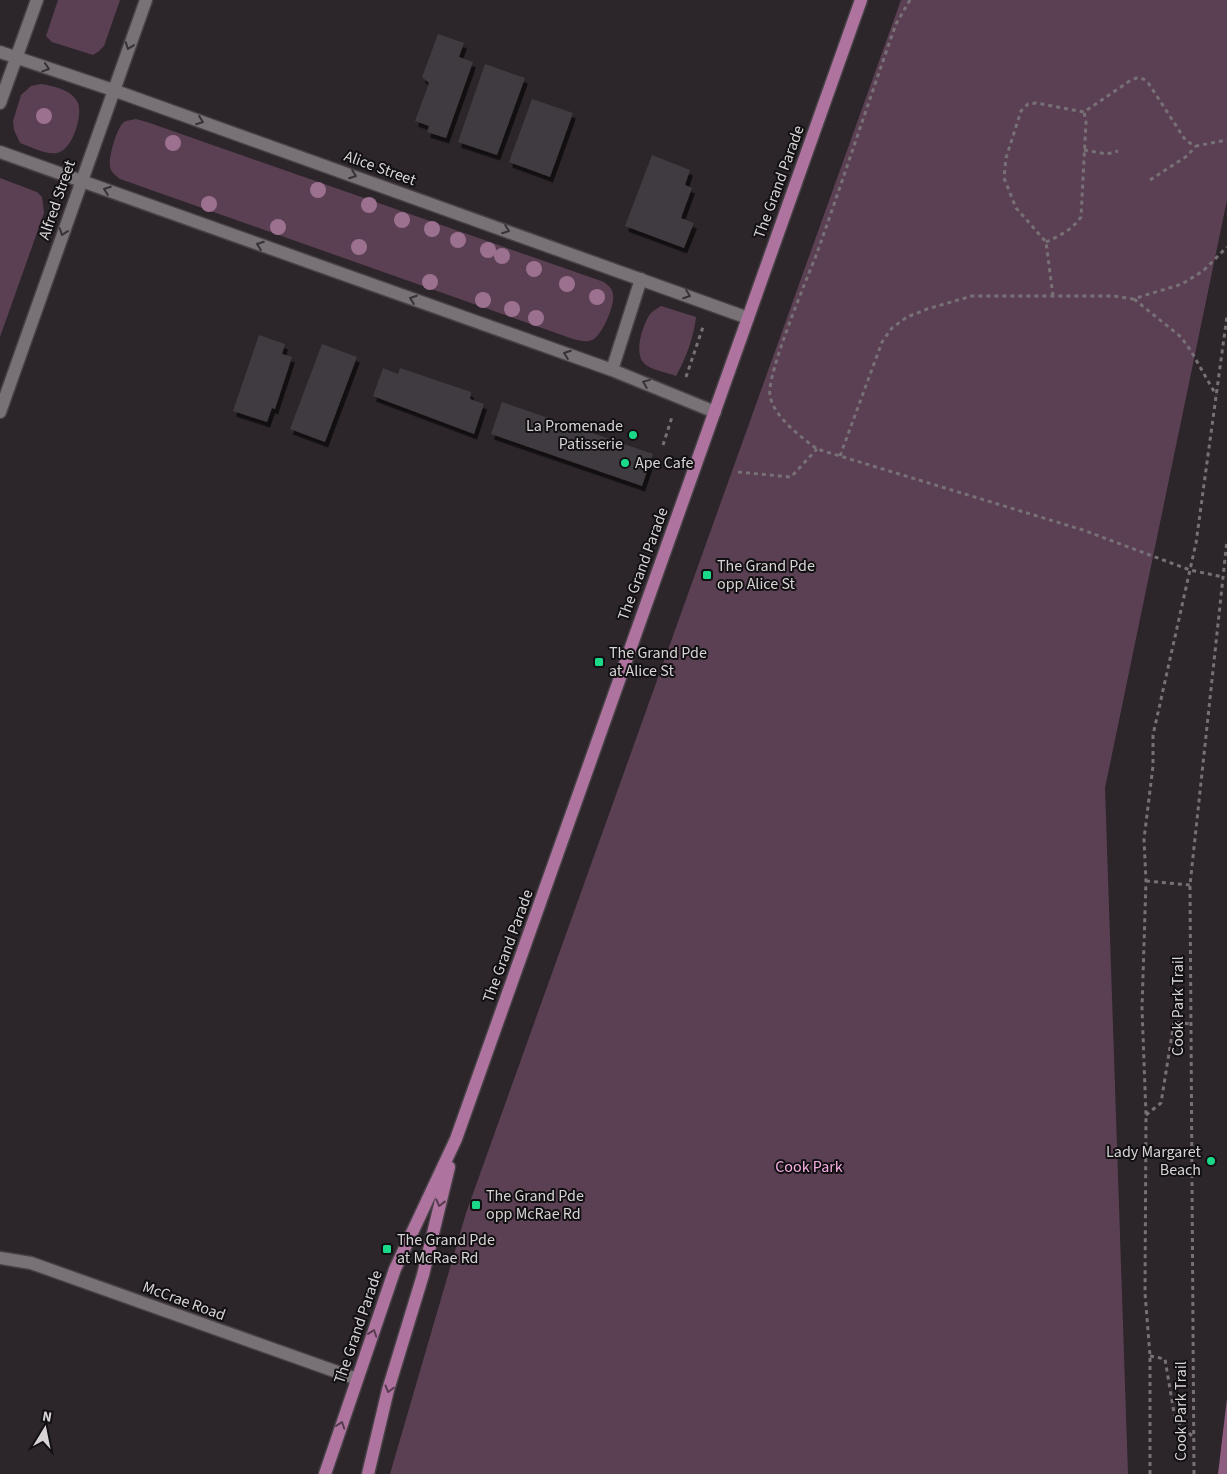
<svg xmlns="http://www.w3.org/2000/svg" width="1227" height="1474" font-family="'Source Sans 3',sans-serif">
<style>
.green{fill:#5b4053}
.water{fill:#8e5e80}
.building{fill:#413a3f;filter:url(#shadow)}
.lines{fill:none;stroke-linecap:round;stroke-linejoin:round}
.street-casing{stroke:#474146;stroke-width:15}
.primary-casing{stroke:#474146;stroke-width:15}
.path{stroke:#777175;stroke-width:3;stroke-dasharray:4 4;stroke-linecap:butt}
.street{stroke:#787176;stroke-width:12}
.primary{stroke:#ae739f;stroke-width:12}
.tree{fill:#9c7190}
.oneway{stroke:#363235}
.oneway2{stroke:#583d51}
.poi-dot{fill:#1ad988;stroke:#121012;stroke-width:2}
.labels{text-anchor:middle;dominant-baseline:central;stroke-width:4;stroke-linejoin:round;paint-order:stroke}
.street-label{font-size:16px;fill:#d8d4d6;stroke:#121012}
.poi-label{font-size:16px;fill:#d8d4d6;stroke:#121012;text-anchor:start}
.park-label{font-size:16px;fill:#f7afe3;stroke:#121012}
</style>
<defs>
<filter id="shadow"><feDropShadow dx="3" dy="5.5" stdDeviation="0" flood-color="#0009"/></filter>
</defs>
<rect width="100%" height="100%" fill="#2c252a"/>
<path class="green" d="M 58,0 L 120,0 L 104,46 L 99,51 L 93,55 L 52,42 L 46,36 Z
M 901,0 L 1227,0 L 1227,200 L 1105,788 L 1128,1474 L 390,1474 L 466,1213 Z
M 41,84 C 54,86 72,90 78,103 C 83,116 72,151 57,153 C 46,155 31,147 20,143 L 14,130 L 13,121 L 21,95 L 31,86 Z
M 136,119 L 147,122 L 604,282 C 609,286 612,288 613,295 C 615,305 602,336 592,340 C 586,343 579,340 573,339 L 120,179 C 116,176 111,172 110,167 C 108,158 117,127 124,122 C 128,120 132,120 136,119 Z
M 0,178 L 37,192 L 42,197 L 44,213 L 0,337 Z
M 661,306 L 696,317 C 694,336 686,359 676,376 C 666,372 649,370 643,362 C 634,351 643,323 651,313 C 654,310 658,308 661,306 Z"/>
<path class="water" d="M 1227,1398 L 1227,1474 L 1218,1474 Z"/>
<path class="building" d="M 438,34 L 464,43 L 459,57 L 473,62 L 446,138 L 427,132 L 429,126 L 415,121 L 429,83 L 422,77 Z
M 485,64 L 525,78 L 497,155 L 458,142 Z
M 532,99 L 573,113 L 550,177 L 509,162 Z
M 652,155 L 690,170 L 685,185 L 692,188 L 681,218 L 694,223 L 684,248 L 625,226 Z
M 259,335 L 285,344 L 282,354 L 292,357 L 275,409 L 272,408 L 267,422 L 233,411 Z
M 322,344 L 357,357 L 325,442 L 290,429 Z
M 383,368 L 398,374 L 400,368 L 471,392 L 470,399 L 484,404 L 474,434 L 373,396 Z
M 502,402 L 653,454 L 642,486 L 491,434 Z"/>
<g class="lines">
<defs>
<path id="street" d="M 0,52 L 113,90 L 748,318
M 0,103 L 37,0
M 0,152 L 612,370 L 715,412
M 612,370 L 641,279
M 0,412 L 146,0
M 0,1258 L 31,1263 L 357,1379"/>
<path id="primary" d="M 325,1474 L 395,1269 L 456,1139 L 861,0
M 368,1474 L 388,1390 L 423,1275 L 449,1167"/>
</defs>
<use href="#street" class="street-casing"/>
<use href="#primary" class="primary-casing"/>
<path class="path" d="M 910,0 L 896,24 C 869,100 844,177 817,253 C 807,279 766,375 770,396 C 774,417 801,437 817,449 L 1083,530 L 1190,570 L 1223,577
M 1084,150 L 1107,154 L 1118,151
M 1150,180 L 1187,156 L 1196,146
M 1046,242 C 1059,236 1072,230 1081,217 L 1086,122 L 1084,112
M 1053,296 L 1046,242 L 1016,208 L 1004,178 L 1006,158 L 1021,111 L 1028,104 L 1036,103 L 1084,112 L 1128,82 C 1135,78 1139,76 1147,81 L 1186,141 L 1196,146 L 1227,140
M 1134,299 L 1181,337 L 1191,351 L 1216,395
M 686,377 L 704,324
M 663,445 L 672,417
M 840,456 L 882,342 L 892,328 L 907,317 L 927,309 L 972,296 L 1114,296 L 1133,299 L 1182,284 L 1203,271 L 1227,247
M 738,472 L 791,477 L 817,449
M 1146,881 L 1190,885
M 1146,1115 L 1161,1103 L 1174,1022 L 1191,1024
M 1150,1356 L 1165,1359 L 1175,1419 L 1193,1437
M 1150,1474 L 1150,1356 L 1145,1293 L 1146,1115 L 1142,1008 L 1146,881 L 1144,839 L 1153,766 L 1153,735 L 1196,543 L 1227,316
M 1194,1474 L 1190,885 L 1227,540"/>
<use href="#street" class="street"/>
<use href="#primary" class="primary"/>
</g>
<g class="tree">
<circle cx="44" cy="116" r="8"/>
<circle cx="173" cy="143" r="8"/>
<circle cx="318" cy="190" r="8"/>
<circle cx="209" cy="204" r="8"/>
<circle cx="369" cy="205" r="8"/>
<circle cx="402" cy="220" r="8"/>
<circle cx="278" cy="227" r="8"/>
<circle cx="432" cy="229" r="8"/>
<circle cx="458" cy="240" r="8"/>
<circle cx="359" cy="247" r="8"/>
<circle cx="488" cy="250" r="8"/>
<circle cx="502" cy="256" r="8"/>
<circle cx="534" cy="269" r="8"/>
<circle cx="430" cy="282" r="8"/>
<circle cx="567" cy="284" r="8"/>
<circle cx="597" cy="297" r="8"/>
<circle cx="483" cy="300" r="8"/>
<circle cx="512" cy="309" r="8"/>
<circle cx="536" cy="318" r="8"/>
</g>
<defs><path id="oneway-chevron" d="M-2-3.5L2.5 0L-2 3.5" fill="none" stroke-width="1.6" stroke-linecap="round" stroke-linejoin="round" transform="scale(1.25)"/></defs>
<g class="oneway">
<use href="#oneway-chevron" transform="translate(129 46) rotate(110)"/>
<use href="#oneway-chevron" transform="translate(46 68) rotate(18)"/>
<use href="#oneway-chevron" transform="translate(200 121) rotate(20)"/>
<use href="#oneway-chevron" transform="translate(353 175) rotate(20)"/>
<use href="#oneway-chevron" transform="translate(107 190) rotate(-160)"/>
<use href="#oneway-chevron" transform="translate(506 230) rotate(20)"/>
<use href="#oneway-chevron" transform="translate(63 232) rotate(109)"/>
<use href="#oneway-chevron" transform="translate(260 245) rotate(-160)"/>
<use href="#oneway-chevron" transform="translate(687 295) rotate(20)"/>
<use href="#oneway-chevron" transform="translate(413 299) rotate(-160)"/>
<use href="#oneway-chevron" transform="translate(567 354) rotate(-160)"/>
<use href="#oneway-chevron" transform="translate(646 383) rotate(-158)"/>
</g>
<g class="oneway2">
<use href="#oneway-chevron" transform="translate(440 1203) rotate(104)"/>
<use href="#oneway-chevron" transform="translate(373 1333) rotate(-71)"/>
<use href="#oneway-chevron" transform="translate(389 1389) rotate(105)"/>
<use href="#oneway-chevron" transform="translate(341 1425) rotate(-71)"/>
</g>
<g class="poi-dot">
<circle cx="633" cy="435" r="5"/>
<circle cx="625" cy="463" r="5"/>
<rect x="702" y="570" width="10" height="10" rx="2.5"/>
<rect x="594" y="657" width="10" height="10" rx="2.5"/>
<circle cx="1211" cy="1161" r="5"/>
<rect x="471" y="1200" width="10" height="10" rx="2.5"/>
<rect x="382" y="1244" width="10" height="10" rx="2.5"/>
</g>
<g class="labels">
<g class="street-label">
<text transform="translate(380 168) rotate(20)">Alice Street</text>
<text transform="translate(779 182) rotate(-70)">The Grand Parade</text>
<text transform="translate(57 200) rotate(-71)">Alfred Street</text>
<text transform="translate(643 564) rotate(-70)">The Grand Parade</text>
<text transform="translate(508 946) rotate(-70)">The Grand Parade</text>
<text transform="translate(1178 1006) rotate(-90)">Cook Park Trail</text>
<text transform="translate(184 1301) rotate(20)">McCrae Road</text>
<text transform="translate(358 1327) rotate(-71)">The Grand Parade</text>
<text transform="translate(1181 1411) rotate(-90)">Cook Park Trail</text>
</g>
<g class="poi-label">
<text x="623" y="426" text-anchor="end">La Promenade<tspan x="623" dy="18">Patisserie</tspan></text>
<text x="635" y="463">Ape Cafe</text>
<text x="717" y="566">The Grand Pde<tspan x="717" dy="18">opp Alice St</tspan></text>
<text x="609" y="653">The Grand Pde<tspan x="609" dy="18">at Alice St</tspan></text>
<text x="1201" y="1152" text-anchor="end">Lady Margaret<tspan x="1201" dy="18">Beach</tspan></text>
<text x="486" y="1196">The Grand Pde<tspan x="486" dy="18">opp McRae Rd</tspan></text>
<text x="397" y="1240">The Grand Pde<tspan x="397" dy="18">at McRae Rd</tspan></text>
</g>
<g class="park-label">
<text x="809" y="1167">Cook Park</text>
</g>
</g>
<g transform="translate(45 1429) rotate(10)" stroke="#121012" stroke-width="4" paint-order="stroke">
<path d="M0-4L9 19L0 12L-9 19Z" fill="#d8d4d6"/>
<text y="-8" font-size="14" font-weight="bold" text-anchor="middle" fill="#d8d4d6">N</text>
</g>
</svg>
